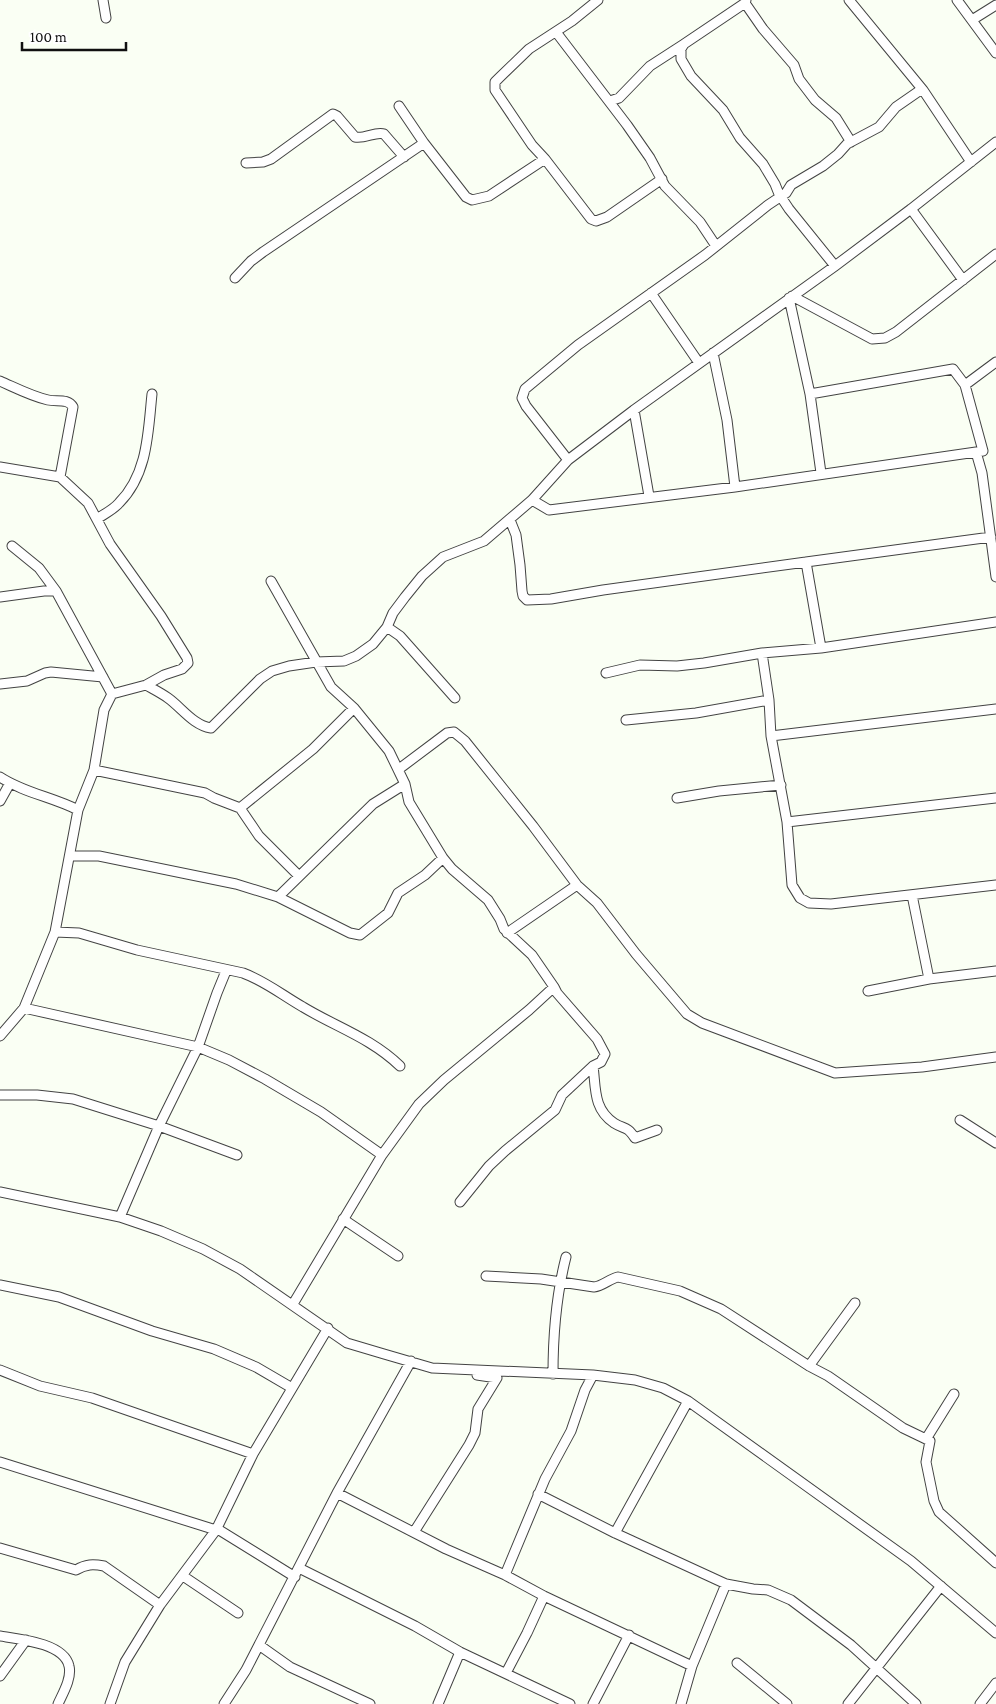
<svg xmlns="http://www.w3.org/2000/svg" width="996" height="1704" font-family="'Crimson Pro',serif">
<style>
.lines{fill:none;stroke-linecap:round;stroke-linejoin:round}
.minor-casing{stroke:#434343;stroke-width:11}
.minor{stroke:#fff;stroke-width:9}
</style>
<rect width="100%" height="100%" fill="#fafff4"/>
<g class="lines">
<defs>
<path id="minor" d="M 103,0 L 106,18
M 598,0 L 572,21 L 529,49 L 500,77 L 495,82 L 495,90 L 532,145 L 545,159 L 591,219 L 596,221 L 607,217 L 662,179
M 746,0 L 745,3 L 684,44 L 681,49 L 681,59 L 691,76 L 723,110 L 740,138 L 763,164 L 775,184 L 779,194 L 789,209 L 835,266
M 849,0 L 923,90 L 971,162
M 957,0 L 996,53
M 745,3 L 763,29 L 794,65 L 799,79 L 815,100 L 836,118 L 851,142
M 972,20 L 996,5
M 556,32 L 627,125 L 650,158 L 665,186 L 700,222 L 716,246
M 610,101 L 619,98 L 650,66 L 684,44
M 399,106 L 424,143 L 466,197 L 472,200 L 489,196 L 545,159
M 246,163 L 263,162 L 271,159 L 333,114 L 337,116 L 355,137 C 365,139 376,131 384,134 L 404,157
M 911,209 L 963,280
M 235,278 L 251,261 L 263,252 L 424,143
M 651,293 L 699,363
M 792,296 L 872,339 L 885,338 L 896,332 L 996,254
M 789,298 L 810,394 L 821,473
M 713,353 L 727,420 L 735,487
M 0,381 C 16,388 31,396 48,400 C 57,402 68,398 73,407 L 60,477
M 965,385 L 996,362
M 634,410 L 649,496
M 976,452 L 982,473 L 996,577
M 568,460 L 526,406 L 522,398 L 525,389 L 578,345 L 705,255 L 768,205 L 786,193 L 791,185 L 823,166 L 838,154 L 847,144 L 879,127 L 896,107 L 922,89
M 0,467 L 60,477 L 88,503 L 110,544 L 161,616 L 187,658 L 188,663 L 182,669 L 164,675 L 146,685 L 112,694
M 532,500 L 549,510 L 735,487 L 983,451 L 965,385 L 953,369 L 810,394
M 97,519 C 104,514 113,510 119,503 C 148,474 148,432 152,394
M 510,520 L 516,535 L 520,565 L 522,591 L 523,596 L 527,600 L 551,599 L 603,590 L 806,562
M 12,546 L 39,568 L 56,591 L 112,694
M 271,581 L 331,687 L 354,708 L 389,751 L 405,784 L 409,802 L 443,858 L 452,869 L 488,900 L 500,919 L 504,929 L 532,955 L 554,987 L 557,993 L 597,1039 L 605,1054 L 601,1062 L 593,1066 L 562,1095 L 555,1110 L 505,1151 L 489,1166 L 460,1202
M 0,597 L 44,591 L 56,591
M 387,627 L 400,636 L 455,698
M 821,648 L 806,562 L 991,537
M 762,653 L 769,700 L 771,736 L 787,822 L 792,885 L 800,898 L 809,903 L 831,904 L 996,885
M 606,673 L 640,665 L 677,666 L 704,663 L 762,653 L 821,648 L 996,622
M 0,684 L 27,681 L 45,673 L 51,672 L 103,677
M 146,685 C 153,689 161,693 168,698 C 182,708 193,725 211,728 L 260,679 L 272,671 L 289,666 L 316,662 L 344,661 L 356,656 L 373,644 L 387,627 L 393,613 L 405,597 L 422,576 L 443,557 L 484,541 L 532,500 L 568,460 L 634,410 L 835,266 L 911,209 L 996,142
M 626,720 L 696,713 L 769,700
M 771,736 L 996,709
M 399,769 L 447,733 L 454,732 L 465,741 L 533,826 L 577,885 L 597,903 L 636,954 L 687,1014 L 702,1023 L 835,1073 L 922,1067 L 996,1057
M 94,770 L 205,793 L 214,798 L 240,808 L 313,749 L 354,708
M 0,777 C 24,793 53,797 78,810
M 677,798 L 719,791 L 781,785
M 0,801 L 10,783
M 240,808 L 259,836 L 299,876
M 787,822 L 996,798
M 70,856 L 99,856 L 236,884 L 278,897 L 350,933 L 360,935 L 388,913 L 398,893 L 425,875 L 443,858
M 912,895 L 929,979
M 278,897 L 373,804 L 405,784
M 55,932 L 79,933 L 137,950 L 243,973 C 265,981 282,995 303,1007 C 336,1027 371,1038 400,1066
M 507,933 L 577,885
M 868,991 L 929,979 L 996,971
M 24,1008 L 198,1047 L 229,1060 L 265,1079 L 321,1112 L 382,1155
M 0,1036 L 24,1008 L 55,932 L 78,810 L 94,770 L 104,710 L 112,694
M 593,1066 C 596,1088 593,1109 614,1123 C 625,1130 626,1125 635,1138 L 657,1130
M 0,1095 L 37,1095 L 73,1099 L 159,1126 L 237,1155
M 960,1120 L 996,1143
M 0,1192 L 120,1217 L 161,1231 L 203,1249 L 240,1269 L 347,1343 L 384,1354 L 432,1368 L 593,1375 L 635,1380 L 663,1388 L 688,1401 L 911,1561 L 996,1633
M 120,1217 L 159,1126 L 198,1047 L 217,993 L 226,971
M 343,1219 L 398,1256
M 486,1276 L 541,1279 L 594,1287 C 603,1286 609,1279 618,1277 L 680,1291 L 721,1309 L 809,1366 L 828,1376 L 903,1428 L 930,1441 L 926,1462 L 934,1501 L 939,1512 L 996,1563
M 0,1285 L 59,1297 L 152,1331 L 214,1349 L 256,1367 L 292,1388
M 293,1304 L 382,1155 L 419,1104 L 444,1080 L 529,1010 L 554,987
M 809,1366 L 855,1303
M 0,1370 L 40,1386 L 92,1398 L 253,1454
M 553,1374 C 553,1334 556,1296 566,1257
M 926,1439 L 954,1394
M 0,1462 L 216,1530
M 337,1493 L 446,1549 L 505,1575 L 544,1596 L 692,1666
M 538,1494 L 615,1533 L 726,1584 L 753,1589 L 768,1590 L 791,1600 L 851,1645 L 916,1704
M 216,1528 L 295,1577
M 414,1532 L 469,1445 L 475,1433 L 478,1409 L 497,1378 L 477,1375
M 615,1533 L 688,1401
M 0,1548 L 76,1570 C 86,1564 93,1564 104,1566 L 160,1605
M 299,1568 L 415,1626 L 460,1652 L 570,1704
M 505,1575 L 545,1479 L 571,1431 L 585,1390 L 593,1375
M 183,1576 L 238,1613
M 0,1636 C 19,1639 64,1643 69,1666 C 72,1678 63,1693 58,1704
M 259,1645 L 290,1667 L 370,1704
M 737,1663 L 787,1704
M 506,1673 L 527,1633 L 544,1596
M 0,1676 L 26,1640
M 110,1704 L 125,1662 L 160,1605 L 216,1530 L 253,1454 L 328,1328
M 224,1704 L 246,1670 L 337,1493 L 411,1361
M 438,1704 L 460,1652
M 593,1704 L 629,1635
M 681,1704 L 692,1666 L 726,1584
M 848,1704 L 941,1586
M 980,1704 L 996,1683"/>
</defs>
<use href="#minor" class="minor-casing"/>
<use href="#minor" class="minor"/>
</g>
<path d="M22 42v8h104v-8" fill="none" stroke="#101010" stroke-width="2.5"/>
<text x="30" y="42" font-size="15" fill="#101010" stroke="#ffffff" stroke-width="4" paint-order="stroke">100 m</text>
</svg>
